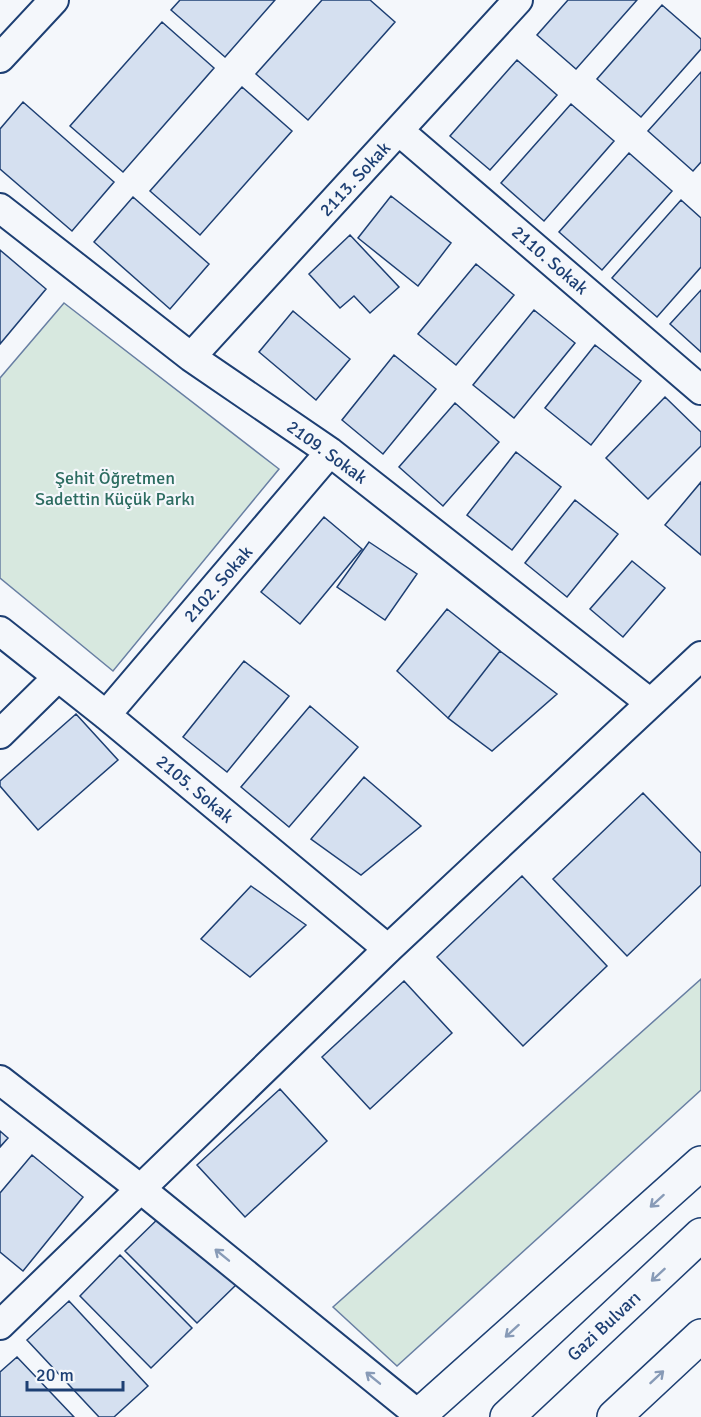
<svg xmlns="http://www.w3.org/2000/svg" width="701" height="1417" font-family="Signika,sans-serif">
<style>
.green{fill:#d7e8df;stroke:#687fa3;stroke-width:1.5}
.building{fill:#d5e0f0;stroke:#1d3f73;stroke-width:1.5}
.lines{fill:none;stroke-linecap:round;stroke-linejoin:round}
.minor-casing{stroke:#1d3f73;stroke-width:32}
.trunk-casing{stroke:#1d3f73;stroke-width:36}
.minor{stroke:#f4f7fb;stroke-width:28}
.trunk{stroke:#f4f7fb;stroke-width:33}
.oneway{stroke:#889bb7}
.labels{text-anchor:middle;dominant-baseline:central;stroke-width:4.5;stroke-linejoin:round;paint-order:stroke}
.street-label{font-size:18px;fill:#1d3f73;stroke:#f4f7fb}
.park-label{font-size:18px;fill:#2c6c60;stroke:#f4f7fb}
</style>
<rect width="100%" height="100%" fill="#f4f7fb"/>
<path class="green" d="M 64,303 L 279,469 L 113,671 L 0,578 L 0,378 Z
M 701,979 L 701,1090 L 397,1366 L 333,1307 Z"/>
<path class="building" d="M 180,0 L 275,0 L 225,57 L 171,10 Z
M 322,0 L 370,0 L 395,22 L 308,120 L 256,74 Z
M 568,0 L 637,0 L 576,69 L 537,35 Z
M 662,5 L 701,39 L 701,49 L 641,117 L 597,79 Z
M 162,22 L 214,68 L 123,172 L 70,126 Z
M 517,60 L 557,95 L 490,170 L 450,136 Z
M 701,72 L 701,162 L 693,171 L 648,131 Z
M 242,87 L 292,131 L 200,235 L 150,191 Z
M 23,102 L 114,182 L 72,231 L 0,169 L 0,129 Z
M 571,104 L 614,141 L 544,221 L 501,183 Z
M 629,153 L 672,191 L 602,270 L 559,232 Z
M 391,196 L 451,243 L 418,286 L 358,238 Z
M 133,197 L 209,264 L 170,309 L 94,242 Z
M 681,200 L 701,218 L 701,267 L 657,317 L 612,278 Z
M 350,235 L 399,287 L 370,313 L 354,296 L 340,308 L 309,274 Z
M 0,250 L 46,289 L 0,344 Z
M 476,264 L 514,295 L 456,365 L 418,334 Z
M 701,290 L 701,352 L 670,324 Z
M 534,310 L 575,343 L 514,418 L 473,385 Z
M 293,311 L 350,359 L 316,400 L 259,352 Z
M 595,345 L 641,381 L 591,445 L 545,408 Z
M 394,355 L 436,389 L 383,454 L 342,420 Z
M 665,397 L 701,432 L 701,446 L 648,499 L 606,458 Z
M 455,403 L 499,442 L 443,506 L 399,467 Z
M 516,452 L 561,487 L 512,550 L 467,515 Z
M 701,482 L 701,555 L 665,525 Z
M 575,500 L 618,534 L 567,597 L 525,563 Z
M 324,517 L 362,549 L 300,624 L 261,592 Z
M 369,542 L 417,574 L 385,620 L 337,587 Z
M 632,561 L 665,588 L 623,637 L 590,609 Z
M 447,609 L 500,651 L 448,718 L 397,671 Z
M 500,651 L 557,694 L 492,751 L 448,718 Z
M 244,661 L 289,696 L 227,772 L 183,737 Z
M 310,706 L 358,747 L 289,827 L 241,787 Z
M 76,714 L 118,760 L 38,830 L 0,786 L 0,781 Z
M 364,777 L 421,826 L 361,875 L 311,839 Z
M 643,793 L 701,853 L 701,885 L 627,956 L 553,879 Z
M 522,876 L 607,966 L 523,1046 L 437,957 Z
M 251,886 L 306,925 L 250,977 L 201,939 Z
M 404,981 L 452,1033 L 370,1109 L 322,1057 Z
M 280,1089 L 327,1141 L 245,1217 L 197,1165 Z
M 0,1131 L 8,1138 L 0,1147 Z
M 32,1155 L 83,1197 L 23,1271 L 0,1252 L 0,1193 Z
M 166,1211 L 238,1283 L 197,1323 L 125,1251 Z
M 120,1255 L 192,1328 L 151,1368 L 80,1296 Z
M 69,1301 L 148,1386 L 114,1417 L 99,1417 L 27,1340 Z
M 17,1357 L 74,1417 L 0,1417 L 0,1372 Z"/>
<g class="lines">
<defs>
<path id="minor" d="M 0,58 L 54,0
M 399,131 L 701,390
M 0,208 L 191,357 L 330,452 L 649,702
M 191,357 L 518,0
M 0,631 L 106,715 L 388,949
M 106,715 L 330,452
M 0,734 L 57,678
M 0,1080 L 142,1190 L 419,1415
M 0,1325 L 388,949 L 701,656"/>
<path id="trunk" d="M 417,1417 L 701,1163
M 507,1417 L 701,1235
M 614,1417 L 701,1336"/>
</defs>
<use href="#minor" class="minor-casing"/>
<use href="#trunk" class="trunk-casing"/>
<use href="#minor" class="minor"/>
<use href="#trunk" class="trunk"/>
</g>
<defs><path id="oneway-shaft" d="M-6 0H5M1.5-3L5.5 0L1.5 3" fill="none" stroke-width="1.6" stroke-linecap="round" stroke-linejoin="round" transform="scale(1.5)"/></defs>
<g class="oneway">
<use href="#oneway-shaft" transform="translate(657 1201) rotate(138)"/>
<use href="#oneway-shaft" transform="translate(222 1255) rotate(-141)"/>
<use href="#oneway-shaft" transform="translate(658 1275) rotate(137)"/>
<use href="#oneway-shaft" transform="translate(512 1331) rotate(138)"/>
<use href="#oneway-shaft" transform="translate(657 1377) rotate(-43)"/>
<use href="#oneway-shaft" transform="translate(373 1378) rotate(-141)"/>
</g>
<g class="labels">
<g class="street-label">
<text transform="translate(355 179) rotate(-47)">2113. Sokak</text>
<text transform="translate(550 260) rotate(41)">2110. Sokak</text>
<text transform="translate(327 452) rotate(36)">2109. Sokak</text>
<text transform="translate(218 584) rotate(-49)">2102. Sokak</text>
<text transform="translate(195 789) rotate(40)">2105. Sokak</text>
<text transform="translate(604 1326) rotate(-43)">Gazi Bulvarı</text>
</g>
<g class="park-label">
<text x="115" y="478">Şehit Öğretmen<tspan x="115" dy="21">Sadettin Küçük Parkı</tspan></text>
</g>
</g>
<path d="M27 1381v9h96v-9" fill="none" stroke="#1d3f73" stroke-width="3"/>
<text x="36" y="1381" font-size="18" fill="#1d3f73" stroke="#f4f7fb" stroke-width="4.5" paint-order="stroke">20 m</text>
</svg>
